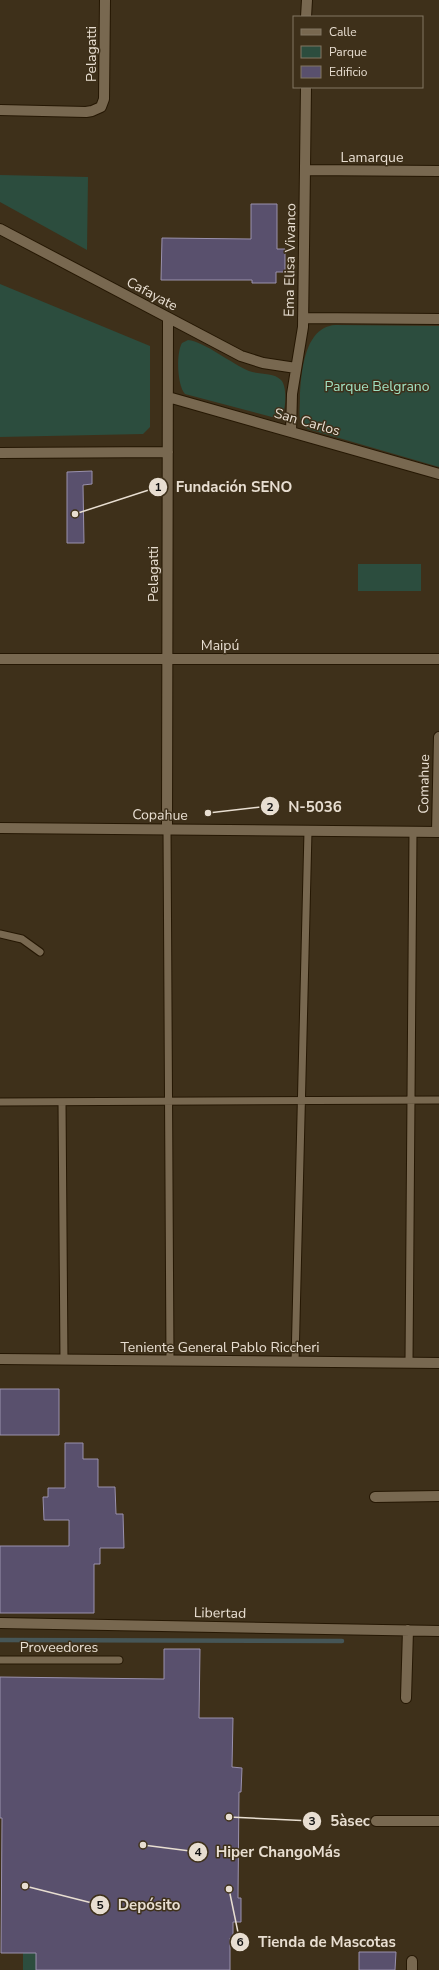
<svg xmlns="http://www.w3.org/2000/svg" width="439" height="1970" font-family="'Nunito Sans',sans-serif">
<style>
.green{fill:#2c4d3e}
.lines{fill:none;stroke-linecap:round;stroke-linejoin:round}
.stream{stroke:#465657;stroke-width:4.5}
.building{fill:#59506d;stroke:#9a91ad}
.service-casing{stroke:#251703;stroke-width:9}
.minor-casing{stroke:#251703;stroke-width:12}
.tertiary-casing{stroke:#251703;stroke-width:12}
.service{stroke:#786850;stroke-width:7}
.minor{stroke:#786850;stroke-width:10}
.tertiary{stroke:#786850;stroke-width:10}
.labels{text-anchor:middle;dominant-baseline:central;stroke-width:3;stroke-linejoin:round;paint-order:stroke}
.street-label{font-size:14px;fill:#e8ded1;stroke:#3e301a}
.park-label{font-size:14px;fill:#a0e1c2;stroke:#3e301a}
.leader{fill:none;stroke:#e8ded1;stroke-width:1.5}
.callout-dot{fill:#e8ded1;stroke:#3e301a;stroke-width:1.5}
.mark-label{font-size:12px;text-anchor:middle;font-weight:bold;fill:#111}
.callout-label{font-size:15px;text-anchor:middle;font-weight:bold;fill:#e8ded1;stroke:#3e301a;stroke-width:3;stroke-linejoin:round;paint-order:stroke}
</style>
<rect width="100%" height="100%" fill="#3e301a"/>
<path class="green" d="M 0,175 L 88,177 L 87,250 L 0,202 Z
M 0,284 L 150,346 L 150,427 L 143,434 L 0,437 Z
M 335,325 L 439,326 L 439,467 L 308,429 L 302,425 C 298,417 300,407 300,397 C 301,374 304,327 335,325 Z
M 188,340 C 205,342 232,364 249,371 C 259,375 274,372 281,380 C 287,386 286,406 283,413 L 280,416 L 272,417 L 185,394 C 177,385 176,353 182,343 Z
M 358,564 L 421,564 L 421,591 L 358,591 Z
M 23,1953 L 36,1953 L 36,1970 L 23,1970 Z"/>
<g class="lines">
<path class="stream" d="M 0,1640 L 342,1641"/>
</g>
<path class="building" d="M 251,204 L 277,204 L 277,249 L 285,249 L 285,272 L 276,272 L 276,283 L 252,283 L 252,280 L 161,280 L 162,238 L 251,239 Z
M 92,471 L 92,484 L 83,485 L 84,543 L 67,543 L 67,472 Z
M 0,1389 L 59,1389 L 59,1435 L 0,1435 Z
M 65,1443 L 83,1443 L 83,1459 L 98,1459 L 98,1487 L 115,1487 L 116,1514 L 123,1514 L 124,1548 L 100,1548 L 100,1564 L 94,1564 L 94,1613 L 0,1613 L 0,1546 L 69,1546 L 69,1520 L 44,1520 L 43,1497 L 48,1497 L 48,1488 L 65,1488 Z
M 164,1649 L 200,1649 L 199,1718 L 233,1718 L 232,1767 L 242,1768 L 241,1792 L 239,1792 L 238,1898 L 241,1898 L 241,1922 L 233,1922 L 233,1938 L 230,1938 L 230,1970 L 36,1970 L 36,1953 L 1,1953 L 2,1818 L 0,1818 L 0,1677 L 164,1679 Z
M 359,1952 L 396,1952 L 395,1970 L 359,1970 Z"/>
<g class="lines">
<defs>
<path id="service" d="M 167,829 L 170,1361
M 0,934 L 22,939 L 40,952
M 0,1102 L 439,1100
M 62,1102 L 64,1360
M 295,1362 L 308,831
M 409,1362 L 413,832
M 0,1660 L 119,1660"/>
<path id="minor" d="M 306,17 L 307,0
M 0,110 L 86,112 L 92,111 L 101,107 L 104,99 L 105,0
M 305,170 L 439,171
M 0,229 L 241,356 L 263,363 L 296,368
M 303,318 L 439,319
M 168,397 L 439,474
M 291,432 L 292,394 L 303,327 L 306,87
M 0,453 L 168,452
M 0,659 L 439,659
M 167,829 L 168,318
M 437,832 L 439,737
M 375,1497 L 439,1496
M 0,1623 L 439,1631
M 406,1698 L 408,1630
M 376,1821 L 439,1821
M 412,1961 L 412,1970"/>
<path id="tertiary" d="M 0,828 L 439,832
M 0,1359 L 439,1363"/>
</defs>
<use href="#service" class="service-casing"/>
<use href="#minor" class="minor-casing"/>
<use href="#tertiary" class="tertiary-casing"/>
<use href="#service" class="service"/>
<use href="#minor" class="minor"/>
<use href="#tertiary" class="tertiary"/>
</g>
<g class="labels">
<g class="street-label">
<text transform="translate(91 54) rotate(-90)">Pelagatti</text>
<text x="372" y="157">Lamarque</text>
<text transform="translate(290 260) rotate(-89)">Ema Elisa Vivanco</text>
<text transform="translate(152 294) rotate(28)">Cafayate</text>
<text transform="translate(307 422) rotate(16)">San Carlos</text>
<text transform="translate(153 574) rotate(-90)">Pelagatti</text>
<text x="220" y="645">Maipú</text>
<text transform="translate(424 784) rotate(-89)">Comahue</text>
<text transform="translate(160 815) rotate(1)">Copahue</text>
<text x="220" y="1347">Teniente General Pablo Riccheri</text>
<text transform="translate(220 1613) rotate(1)">Libertad</text>
<text x="59" y="1647">Proveedores</text>
</g>
<g class="park-label">
<text x="377" y="386">Parque Belgrano</text>
</g>
</g>
<path class="leader" d="M75 514L158 487M208 813L270 806M229 1817L312 1821M143 1845L198 1852M25 1886L100 1905M229 1889L240 1942"/>
<g class="callout-dot">
<circle cx="75" cy="514" r="4"/>
<circle cx="208" cy="813" r="4"/>
<circle cx="229" cy="1817" r="4"/>
<circle cx="143" cy="1845" r="4"/>
<circle cx="25" cy="1886" r="4"/>
<circle cx="229" cy="1889" r="4"/>
<circle cx="158" cy="487" r="10"/>
<circle cx="270" cy="806" r="10"/>
<circle cx="312" cy="1821" r="10"/>
<circle cx="198" cy="1852" r="10"/>
<circle cx="100" cy="1905" r="10"/>
<circle cx="240" cy="1942" r="10"/>
</g>
<g class="mark-label">
<text x="158" y="491">1</text>
<text x="270" y="811">2</text>
<text x="312" y="1825">3</text>
<text x="198" y="1856">4</text>
<text x="100" y="1909">5</text>
<text x="240" y="1946">6</text>
</g>
<g class="callout-label">
<text x="234" y="492">Fundación SENO</text>
<text x="315" y="812">N-5036</text>
<text x="350" y="1826">5àsec</text>
<text x="278" y="1857">Hiper ChangoMás</text>
<text x="149" y="1910">Depósito</text>
<text x="327" y="1947">Tienda de Mascotas</text>
</g>
<rect x="293" y="16" width="130" height="72" fill="#3e301a" stroke="#827663"/>
<rect x="301" y="29" width="20" height="6" fill="#786850" stroke="#827663"/>
<text x="329" y="36" font-size="12" fill="#e8ded1">Calle</text>
<rect x="301" y="46" width="20" height="12" fill="#2c4d3e" stroke="#827663"/>
<text x="329" y="56" font-size="12" fill="#e8ded1">Parque</text>
<rect x="301" y="66" width="20" height="12" fill="#59506d" stroke="#827663"/>
<text x="329" y="76" font-size="12" fill="#e8ded1">Edificio</text>
</svg>
